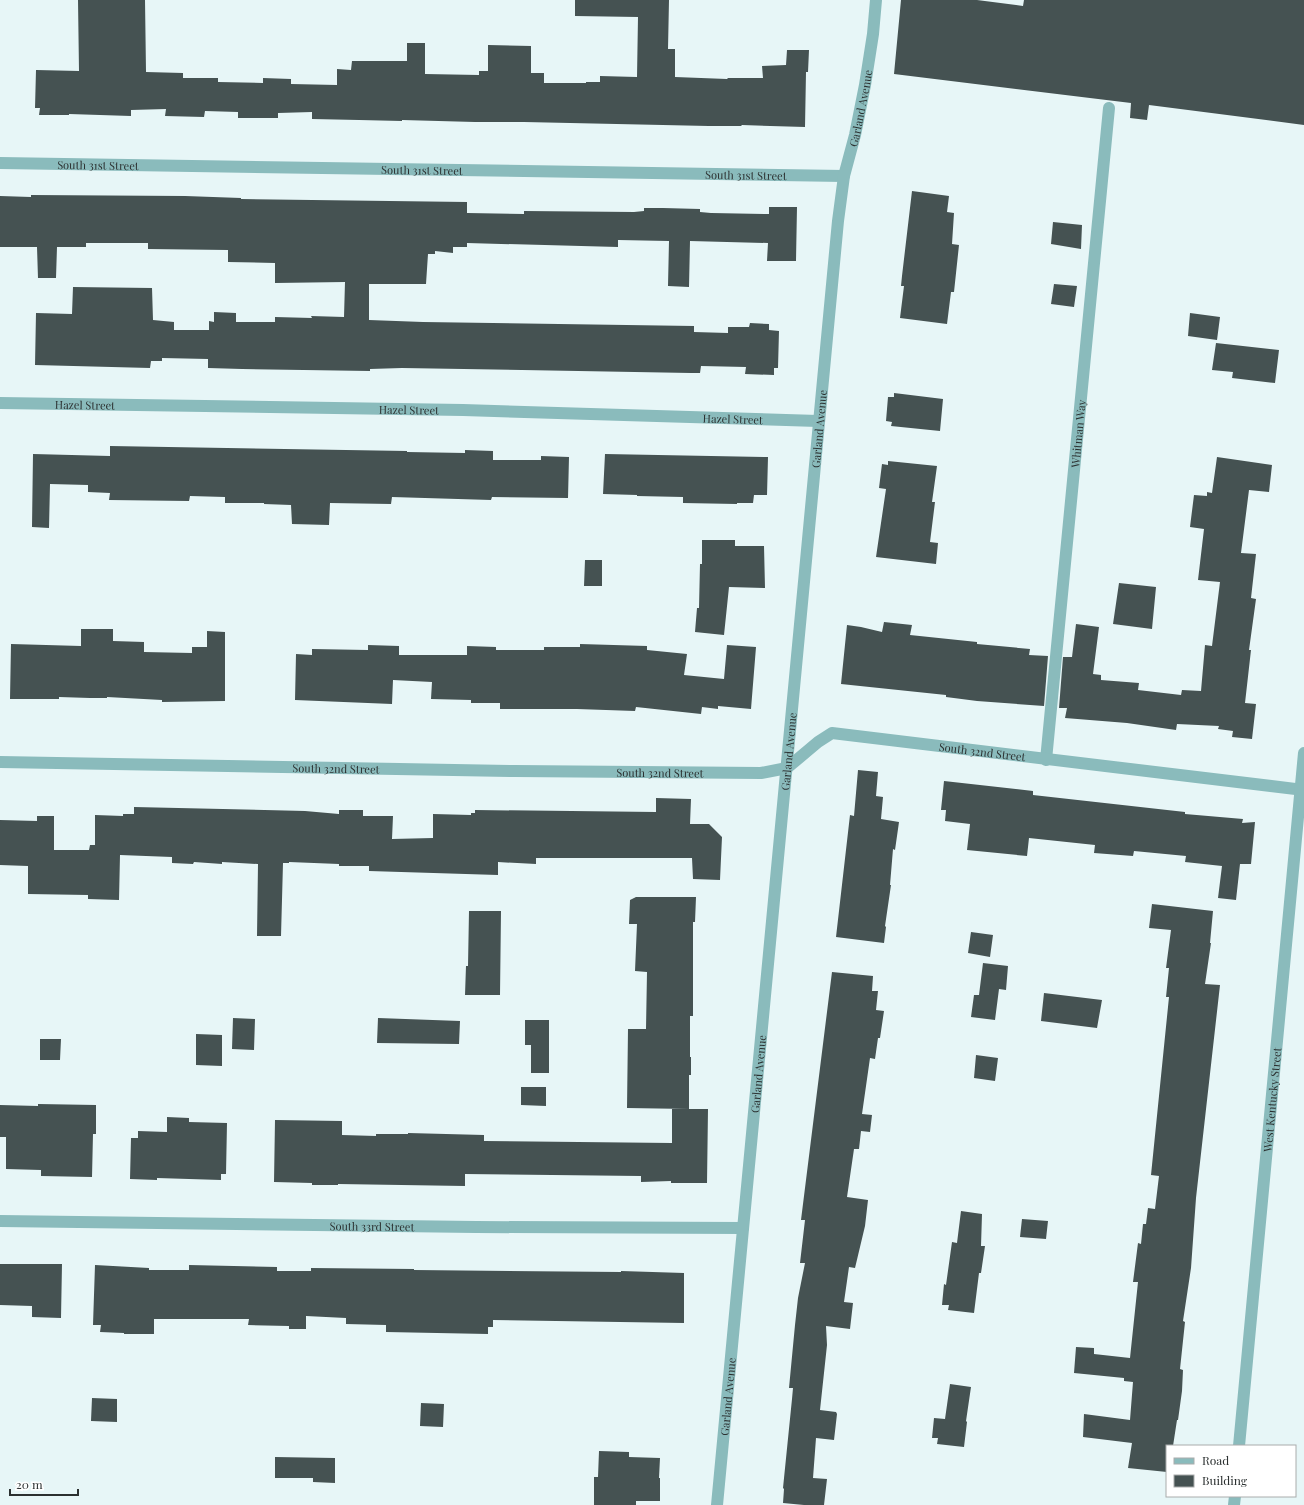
<svg xmlns="http://www.w3.org/2000/svg" width="1304" height="1505" font-family="'Playfair Display',serif">
<style>
.building{fill:#455252}
.lines{fill:none;stroke-linecap:round;stroke-linejoin:round}
.minor{stroke:#8abbbc;stroke-width:12}
.labels{text-anchor:middle;dominant-baseline:central;stroke-width:4;stroke-linejoin:round;paint-order:stroke}
.street-label{font-size:11px;fill:#2b3030;stroke:#fff}
</style>
<rect width="100%" height="100%" fill="#e7f6f7"/>
<path class="building" d="M 78,0 L 145,0 L 146,72 L 183,73 L 183,78 L 218,78 L 218,82 L 263,83 L 263,78 L 291,79 L 291,84 L 337,85 L 337,69 L 351,70 L 352,61 L 407,61 L 407,43 L 425,43 L 425,74 L 479,75 L 479,71 L 488,71 L 488,45 L 531,46 L 531,73 L 544,73 L 544,83 L 586,83 L 586,82 L 600,82 L 600,76 L 637,77 L 638,17 L 575,16 L 575,0 L 669,0 L 668,49 L 675,49 L 675,77 L 727,79 L 728,78 L 763,78 L 762,66 L 786,65 L 787,50 L 809,50 L 808,72 L 806,72 L 805,127 L 742,125 L 741,126 L 709,126 L 524,122 L 475,122 L 402,120 L 402,121 L 359,120 L 312,119 L 312,112 L 278,113 L 278,118 L 238,118 L 238,112 L 205,111 L 204,117 L 165,116 L 166,109 L 131,110 L 131,116 L 69,114 L 69,115 L 39,115 L 40,108 L 35,108 L 36,70 L 79,71 Z
M 901,0 L 977,0 L 1023,6 L 1024,0 L 1304,0 L 1304,125 L 1149,105 L 1147,120 L 1130,118 L 1131,103 L 894,74 Z
M 912,191 L 949,196 L 947,212 L 954,213 L 952,244 L 959,245 L 954,292 L 951,292 L 947,324 L 900,318 L 904,286 L 901,286 L 902,276 Z
M 31,195 L 185,196 L 241,198 L 241,199 L 467,202 L 467,213 L 524,214 L 524,211 L 634,212 L 644,211 L 644,208 L 663,208 L 700,209 L 700,212 L 711,213 L 769,214 L 769,207 L 797,207 L 796,261 L 767,261 L 768,243 L 690,241 L 689,287 L 668,286 L 669,241 L 618,240 L 618,247 L 467,243 L 467,247 L 453,247 L 453,253 L 435,251 L 435,254 L 428,254 L 426,284 L 369,284 L 369,320 L 423,322 L 694,326 L 694,332 L 728,333 L 728,327 L 749,327 L 750,323 L 769,324 L 769,330 L 779,331 L 778,368 L 774,368 L 774,375 L 745,374 L 746,367 L 701,366 L 700,373 L 691,373 L 402,368 L 370,369 L 370,371 L 242,369 L 208,368 L 208,359 L 162,358 L 162,361 L 151,361 L 150,368 L 35,365 L 36,313 L 72,314 L 73,287 L 152,288 L 153,320 L 174,322 L 174,330 L 209,330 L 209,321 L 214,322 L 214,312 L 236,313 L 236,322 L 275,322 L 275,317 L 312,318 L 311,316 L 344,317 L 345,282 L 275,283 L 275,263 L 228,262 L 228,250 L 148,249 L 148,243 L 86,243 L 86,247 L 57,247 L 56,278 L 38,278 L 37,247 L 0,247 L 0,196 L 31,197 Z
M 1053,222 L 1082,225 L 1081,249 L 1051,244 Z
M 1054,284 L 1077,286 L 1074,307 L 1051,304 Z
M 1190,313 L 1220,317 L 1217,340 L 1188,336 Z
M 1216,343 L 1279,350 L 1275,383 L 1232,378 L 1233,372 L 1212,370 Z
M 894,393 L 943,399 L 940,431 L 891,426 L 892,422 L 886,421 L 888,397 L 894,397 Z
M 110,446 L 407,451 L 407,452 L 465,453 L 465,450 L 493,451 L 493,460 L 541,460 L 541,456 L 569,457 L 568,498 L 492,497 L 491,500 L 392,497 L 391,504 L 330,503 L 329,525 L 292,524 L 291,505 L 264,504 L 264,503 L 225,503 L 225,497 L 190,496 L 189,501 L 109,500 L 110,493 L 88,492 L 88,485 L 50,484 L 49,528 L 32,527 L 33,454 L 110,456 Z
M 605,454 L 768,457 L 767,495 L 754,495 L 753,503 L 737,503 L 737,504 L 683,503 L 683,497 L 637,496 L 637,495 L 603,494 Z
M 1217,457 L 1272,465 L 1269,492 L 1249,490 L 1241,553 L 1256,554 L 1251,598 L 1256,599 L 1249,650 L 1251,650 L 1245,703 L 1256,704 L 1252,739 L 1232,737 L 1233,731 L 1218,729 L 1219,726 L 1177,724 L 1176,730 L 1127,723 L 1065,718 L 1067,708 L 1059,708 L 1063,657 L 1072,657 L 1076,624 L 1099,627 L 1093,674 L 1101,675 L 1101,680 L 1139,683 L 1138,690 L 1181,695 L 1182,690 L 1201,691 L 1205,645 L 1212,646 L 1220,582 L 1198,580 L 1204,529 L 1190,527 L 1194,495 L 1207,496 L 1207,492 L 1212,493 Z
M 888,461 L 937,466 L 932,502 L 935,502 L 930,542 L 938,543 L 936,564 L 876,557 L 886,489 L 879,488 L 882,464 L 888,465 Z
M 702,540 L 735,540 L 735,546 L 764,546 L 765,588 L 729,587 L 724,635 L 695,632 L 697,608 L 699,608 L 700,564 L 702,564 Z
M 585,560 L 602,560 L 602,586 L 584,586 Z
M 1119,583 L 1156,587 L 1152,629 L 1113,624 Z
M 884,622 L 912,625 L 910,635 L 977,642 L 977,644 L 1030,649 L 1029,655 L 1048,656 L 1044,706 L 977,701 L 946,697 L 946,695 L 841,684 L 847,625 L 861,627 L 882,632 Z
M 81,629 L 113,629 L 113,641 L 144,642 L 144,652 L 192,653 L 192,647 L 207,647 L 207,631 L 225,632 L 225,701 L 162,702 L 162,700 L 107,697 L 107,698 L 90,698 L 59,697 L 59,699 L 10,699 L 11,644 L 81,646 Z
M 580,644 L 647,646 L 647,650 L 687,654 L 684,675 L 724,679 L 727,645 L 756,647 L 751,709 L 718,706 L 718,709 L 702,707 L 701,714 L 636,707 L 635,711 L 577,709 L 500,709 L 500,703 L 471,703 L 471,700 L 431,699 L 432,682 L 393,680 L 392,704 L 295,700 L 296,654 L 312,655 L 312,649 L 368,650 L 368,645 L 399,646 L 399,655 L 467,655 L 467,646 L 496,647 L 496,650 L 544,650 L 544,647 L 580,647 Z
M 858,770 L 878,772 L 876,796 L 883,797 L 881,819 L 899,822 L 895,850 L 893,849 L 890,885 L 891,885 L 885,926 L 886,927 L 884,943 L 836,937 L 850,815 L 854,816 Z
M 944,781 L 1033,791 L 1033,795 L 1185,812 L 1185,814 L 1243,819 L 1242,823 L 1255,822 L 1251,864 L 1240,864 L 1236,900 L 1218,898 L 1222,866 L 1185,862 L 1186,856 L 1134,851 L 1133,856 L 1094,853 L 1095,845 L 1029,838 L 1027,856 L 967,850 L 970,824 L 945,821 L 946,810 L 941,810 Z
M 656,798 L 691,799 L 690,824 L 709,824 L 722,837 L 720,880 L 693,879 L 692,858 L 536,858 L 536,864 L 498,862 L 498,875 L 369,871 L 369,866 L 339,866 L 339,864 L 289,862 L 289,863 L 283,863 L 281,936 L 257,936 L 258,864 L 222,862 L 222,864 L 194,862 L 193,864 L 172,863 L 172,857 L 120,855 L 119,900 L 88,899 L 88,895 L 28,894 L 28,866 L 0,865 L 0,820 L 37,821 L 37,816 L 54,816 L 54,850 L 89,850 L 90,845 L 95,845 L 95,815 L 123,816 L 123,814 L 134,814 L 134,807 L 305,811 L 339,814 L 339,810 L 363,810 L 363,816 L 393,816 L 392,839 L 433,838 L 433,814 L 471,815 L 471,813 L 475,813 L 475,810 L 656,812 Z
M 636,897 L 696,897 L 695,922 L 693,922 L 693,1016 L 690,1016 L 690,1057 L 691,1057 L 691,1075 L 689,1075 L 689,1109 L 627,1108 L 628,1029 L 646,1029 L 647,972 L 635,971 L 637,924 L 629,924 L 630,900 Z
M 1152,904 L 1213,911 L 1210,943 L 1211,943 L 1205,984 L 1220,985 L 1196,1198 L 1191,1268 L 1183,1321 L 1185,1322 L 1180,1369 L 1183,1370 L 1182,1391 L 1178,1420 L 1177,1420 L 1173,1446 L 1167,1446 L 1167,1472 L 1128,1468 L 1132,1443 L 1083,1437 L 1084,1414 L 1130,1420 L 1133,1382 L 1124,1381 L 1124,1378 L 1074,1373 L 1076,1347 L 1094,1348 L 1094,1354 L 1130,1358 L 1138,1282 L 1133,1282 L 1138,1243 L 1141,1244 L 1143,1224 L 1146,1224 L 1148,1208 L 1155,1209 L 1159,1176 L 1151,1175 L 1169,997 L 1166,997 L 1169,968 L 1166,968 L 1171,930 L 1149,928 Z
M 469,911 L 501,911 L 500,995 L 465,995 L 466,966 L 468,966 Z
M 971,932 L 993,935 L 990,957 L 968,953 Z
M 983,963 L 1008,966 L 1006,990 L 999,989 L 995,1020 L 971,1017 L 974,995 L 979,995 Z
M 832,972 L 873,976 L 872,991 L 878,991 L 876,1010 L 884,1011 L 880,1038 L 878,1038 L 875,1059 L 870,1058 L 862,1114 L 872,1115 L 870,1132 L 861,1131 L 859,1149 L 854,1149 L 847,1197 L 868,1200 L 865,1226 L 855,1268 L 849,1267 L 844,1302 L 853,1303 L 850,1329 L 826,1326 L 827,1345 L 820,1410 L 836,1412 L 837,1414 L 834,1440 L 816,1438 L 813,1478 L 827,1479 L 824,1505 L 804,1505 L 783,1503 L 784,1489 L 783,1488 L 792,1399 L 793,1388 L 789,1388 L 795,1325 L 798,1298 L 805,1263 L 800,1263 L 805,1220 L 801,1220 Z
M 1044,993 L 1102,1000 L 1097,1028 L 1041,1021 Z
M 233,1018 L 255,1019 L 254,1050 L 232,1049 Z
M 378,1018 L 460,1021 L 459,1044 L 377,1043 Z
M 525,1020 L 549,1020 L 549,1073 L 531,1073 L 531,1045 L 525,1045 Z
M 196,1034 L 222,1035 L 222,1066 L 196,1065 Z
M 40,1039 L 61,1039 L 60,1060 L 40,1060 Z
M 976,1055 L 998,1058 L 995,1081 L 974,1078 Z
M 521,1087 L 546,1087 L 546,1106 L 521,1105 Z
M 38,1104 L 96,1105 L 96,1134 L 93,1134 L 92,1177 L 41,1176 L 41,1170 L 6,1169 L 6,1137 L 0,1137 L 0,1105 L 38,1106 Z
M 672,1109 L 708,1109 L 707,1183 L 671,1183 L 671,1181 L 641,1182 L 641,1176 L 465,1174 L 465,1186 L 338,1184 L 338,1185 L 312,1185 L 312,1183 L 274,1182 L 275,1120 L 342,1121 L 342,1135 L 376,1136 L 376,1134 L 408,1134 L 408,1133 L 484,1135 L 484,1141 L 672,1143 Z
M 167,1117 L 189,1118 L 189,1122 L 227,1123 L 226,1174 L 221,1174 L 221,1180 L 157,1178 L 157,1180 L 130,1179 L 131,1138 L 138,1138 L 138,1131 L 167,1132 Z
M 961,1211 L 982,1214 L 981,1246 L 985,1246 L 981,1273 L 979,1273 L 974,1313 L 948,1310 L 949,1305 L 942,1305 L 944,1284 L 946,1285 L 952,1242 L 957,1243 Z
M 1022,1219 L 1048,1221 L 1046,1239 L 1020,1237 Z
M 0,1264 L 62,1264 L 61,1318 L 32,1317 L 32,1306 L 0,1305 Z
M 95,1265 L 149,1268 L 149,1270 L 189,1270 L 189,1265 L 277,1267 L 277,1271 L 311,1271 L 311,1268 L 414,1269 L 414,1270 L 621,1272 L 621,1271 L 684,1273 L 684,1323 L 493,1320 L 493,1327 L 488,1327 L 488,1334 L 386,1332 L 386,1325 L 346,1324 L 346,1318 L 306,1316 L 306,1329 L 289,1329 L 289,1326 L 248,1325 L 249,1319 L 154,1319 L 154,1334 L 124,1334 L 124,1333 L 100,1332 L 101,1325 L 93,1325 Z
M 950,1384 L 971,1387 L 966,1421 L 967,1422 L 964,1447 L 937,1444 L 938,1438 L 932,1438 L 934,1418 L 945,1419 Z
M 92,1398 L 117,1399 L 117,1422 L 91,1421 Z
M 421,1403 L 444,1404 L 443,1427 L 420,1426 Z
M 599,1451 L 629,1452 L 629,1457 L 660,1458 L 659,1478 L 660,1478 L 660,1501 L 636,1501 L 636,1505 L 594,1505 L 594,1477 L 598,1477 Z
M 275,1457 L 335,1458 L 335,1483 L 313,1482 L 313,1478 L 275,1478 Z"/>
<g class="lines">
<g class="minor">
<path id="s1" d="M 0,163 L 844,176"/>
<path id="s2" d="M 0,403 L 463,410 L 818,421"/>
<path id="s3" d="M 1046,760 L 1109,108"/>
<path id="s4" d="M 0,762 L 515,771 L 761,773 L 787,768 L 818,742 L 832,733 L 1304,790"/>
<path id="s5" d="M 0,1221 L 476,1227 L 743,1228"/>
<path id="s6" d="M 1239,1446 L 1304,753"/>
<path id="s7" d="M 717,1505 L 838,221 L 844,176 L 855,135 L 865,85 L 873,34 L 876,0"/>
<path d="M 1234,1505 L 1235,1496"/>
</g>
</g>
<g class="labels">
<g class="street-label">
<text stroke="none"><textPath href="#s7" startOffset="1405">Garland Avenue</textPath></text>
<text stroke="none"><textPath href="#s1" startOffset="98">South 31st Street</textPath></text>
<text stroke="none"><textPath href="#s1" startOffset="422">South 31st Street</textPath></text>
<text stroke="none"><textPath href="#s1" startOffset="746">South 31st Street</textPath></text>
<text stroke="none"><textPath href="#s2" startOffset="85">Hazel Street</textPath></text>
<text stroke="none"><textPath href="#s2" startOffset="409">Hazel Street</textPath></text>
<text stroke="none"><textPath href="#s2" startOffset="733">Hazel Street</textPath></text>
<text stroke="none"><textPath href="#s7" startOffset="1081">Garland Avenue</textPath></text>
<text stroke="none"><textPath href="#s3" startOffset="328">Whitman Way</textPath></text>
<text stroke="none"><textPath href="#s7" startOffset="757">Garland Avenue</textPath></text>
<text stroke="none"><textPath href="#s4" startOffset="996">South 32nd Street</textPath></text>
<text stroke="none"><textPath href="#s4" startOffset="336">South 32nd Street</textPath></text>
<text stroke="none"><textPath href="#s4" startOffset="660">South 32nd Street</textPath></text>
<text stroke="none"><textPath href="#s7" startOffset="433">Garland Avenue</textPath></text>
<text stroke="none"><textPath href="#s6" startOffset="348">West Kentucky Street</textPath></text>
<text stroke="none"><textPath href="#s5" startOffset="372">South 33rd Street</textPath></text>
<text stroke="none"><textPath href="#s7" startOffset="109">Garland Avenue</textPath></text>
</g>
</g>
<rect x="1166" y="1445" width="130" height="52" fill="#ffffff" stroke="#aaacac"/>
<rect x="1174" y="1458" width="20" height="6" fill="#8abbbc" stroke="#aaacac"/>
<text x="1202" y="1465" font-size="12" fill="#2b3030">Road</text>
<rect x="1174" y="1475" width="20" height="12" fill="#455252" stroke="#aaacac"/>
<text x="1202" y="1485" font-size="12" fill="#2b3030">Building</text>
<path d="M10 1489v6h68v-6" fill="none" stroke="#2b3030" stroke-width="2"/>
<text x="16" y="1489" font-size="12" fill="#2b3030" stroke="#ffffff" stroke-width="3" paint-order="stroke">20 m</text>
</svg>
